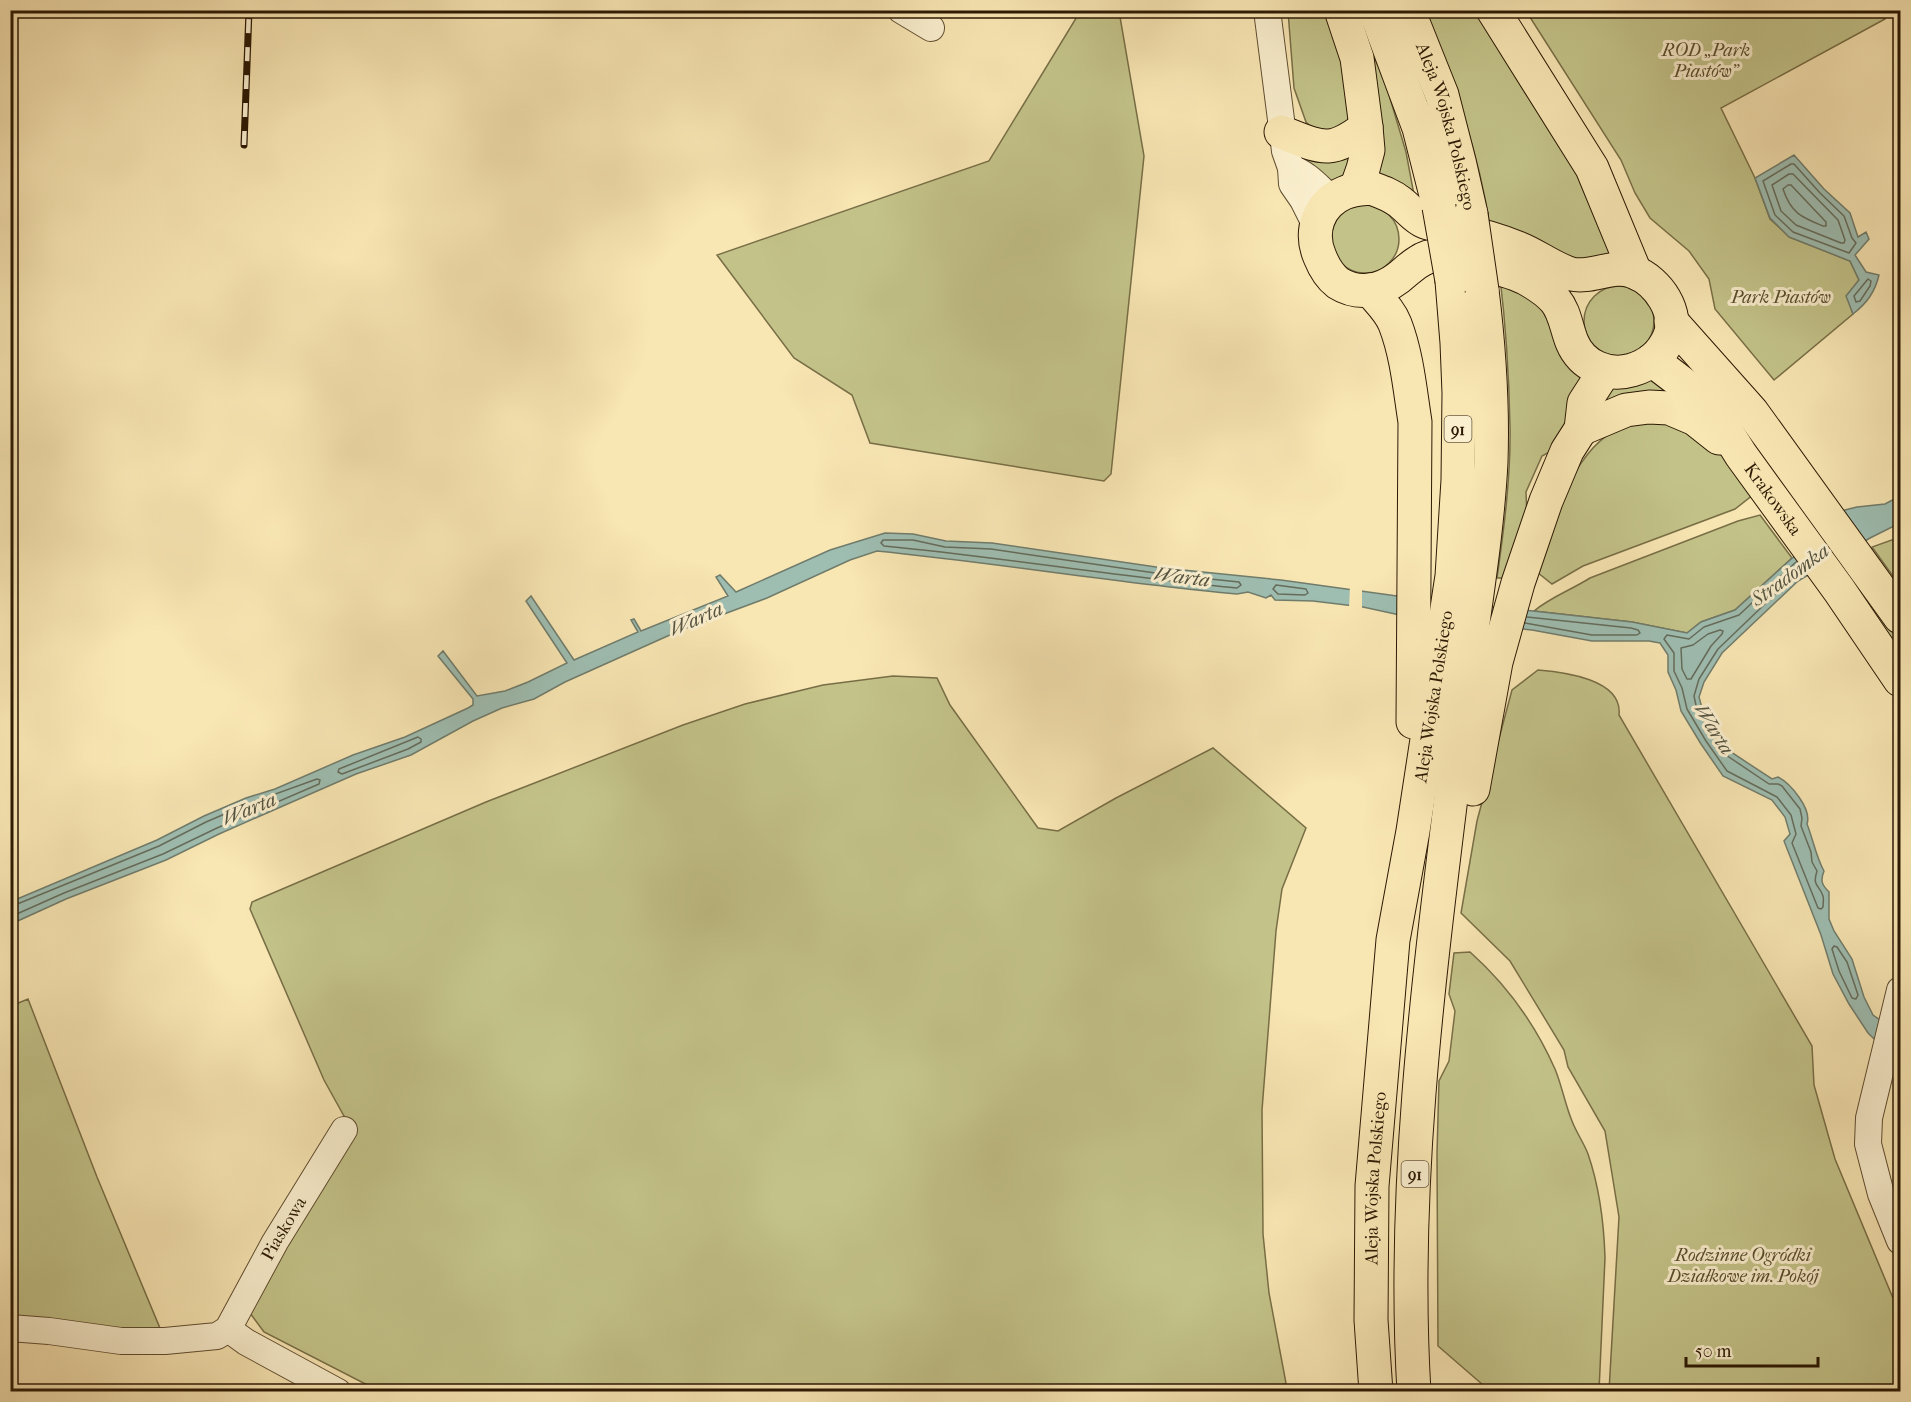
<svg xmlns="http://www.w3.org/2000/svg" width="1911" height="1402" font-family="'IM FELL French Canon',serif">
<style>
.green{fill:#c3c389;stroke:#786e46;stroke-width:1.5}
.water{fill:#9ebeb2;stroke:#707c6c;stroke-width:1.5}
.pier{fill:#f8e6b3}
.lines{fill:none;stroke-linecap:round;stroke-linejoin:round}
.shore{stroke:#656c5b;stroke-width:1.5}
.minor-casing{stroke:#5f4c30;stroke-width:28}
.major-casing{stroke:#2c1904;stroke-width:35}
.minor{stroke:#faefce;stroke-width:26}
.major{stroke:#f8e6b3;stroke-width:33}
.rail-casing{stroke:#2c1904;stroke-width:7}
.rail{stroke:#faefce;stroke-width:4.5;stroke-dasharray:14;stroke-linecap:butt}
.major-bridge-casing{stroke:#2c1904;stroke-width:35;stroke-linecap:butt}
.major-bridge{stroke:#f8e6b3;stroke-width:33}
.labels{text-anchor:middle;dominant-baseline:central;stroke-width:6;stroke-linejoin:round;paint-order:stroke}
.shield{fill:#faefce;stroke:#6a5941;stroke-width:1.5}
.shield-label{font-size:16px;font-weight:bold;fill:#2c1904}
.park-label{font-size:18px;font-style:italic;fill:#594c2c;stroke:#faefce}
.street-label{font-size:18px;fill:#2c1904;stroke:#faefce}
.water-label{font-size:20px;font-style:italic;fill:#545341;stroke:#faefce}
</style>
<rect width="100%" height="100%" fill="#f8e6b3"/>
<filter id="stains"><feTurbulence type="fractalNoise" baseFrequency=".00333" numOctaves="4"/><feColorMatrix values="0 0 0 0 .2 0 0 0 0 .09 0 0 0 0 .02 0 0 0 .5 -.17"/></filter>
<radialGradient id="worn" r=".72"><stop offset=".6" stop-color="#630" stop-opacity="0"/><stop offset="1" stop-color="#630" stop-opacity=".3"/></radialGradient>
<path class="green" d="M 1081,10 L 1119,11 L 1144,156 L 1111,474 L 1104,481 L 870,443 L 852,395 L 794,358 L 717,255 L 989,161 Z
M 1288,11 L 1332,11 L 1349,62 L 1350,127 L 1321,136 L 1306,122 L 1294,88 Z
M 1425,11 L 1475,11 L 1573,165 L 1616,260 L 1583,267 L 1490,227 C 1479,152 1453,81 1425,11 Z
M 1526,11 L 1885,11 L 1885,19 L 1721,108 L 1755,178 L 1770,219 L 1790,237 L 1850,261 L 1859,280 L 1847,296 L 1853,314 L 1774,380 L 1715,309 L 1709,279 L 1689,251 L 1650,218 L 1635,193 L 1621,160 Z
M 1360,28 L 1384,78 L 1406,152 L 1415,200 L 1379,178 L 1379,143 Z
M 1299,148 L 1349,151 L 1354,172 L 1336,181 L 1325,180 L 1308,167 Z
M1331 239a34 34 0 1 1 68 0a34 34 0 1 1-68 0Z
M 1500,278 L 1539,298 L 1588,374 L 1553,450 L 1542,456 L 1526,492 L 1527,518 L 1505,578 L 1497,578 C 1504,529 1511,475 1510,426 C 1509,376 1506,327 1500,278 Z
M1584 321a35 35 0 1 1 70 0a35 35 0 1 1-70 0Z
M 1649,376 L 1681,388 L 1592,407 L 1604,390 Z
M 1660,418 L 1719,449 L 1754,494 L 1735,509 L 1583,566 L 1552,584 L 1537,572 C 1556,518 1571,443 1632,422 C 1641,419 1651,419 1660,418 Z
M 1760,515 L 1792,558 L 1735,610 L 1701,622 L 1687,633 L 1632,622 L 1534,611 C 1551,597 1571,590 1590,578 L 1738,521 Z
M 1900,537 L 1900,586 L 1872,547 Z
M 1856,575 L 1900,638 L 1900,661 L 1846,583 Z
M 1538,670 C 1563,672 1623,679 1619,715 L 1812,1046 L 1814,1085 L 1835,1159 L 1900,1315 L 1900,1391 L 1609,1391 L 1619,1217 L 1605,1131 L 1568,1067 L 1564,1050 L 1510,961 L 1461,913 L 1477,821 L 1512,690 Z
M 893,676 L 937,678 L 950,705 L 1038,828 L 1058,831 L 1116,798 L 1213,748 L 1306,828 L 1282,889 L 1276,931 L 1262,1110 L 1263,1234 L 1269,1293 L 1286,1383 L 1270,1392 L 379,1391 L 264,1332 L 250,1313 L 353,1127 L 344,1116 L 324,1080 L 250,909 L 252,902 L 486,802 L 683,725 L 745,704 L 823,685 Z
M 1470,952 C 1506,984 1535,1024 1555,1069 C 1562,1086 1565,1104 1572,1121 C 1576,1132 1584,1143 1588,1154 C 1599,1186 1604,1224 1605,1258 L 1599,1391 L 1490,1391 L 1438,1346 L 1437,1154 L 1439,1081 L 1449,1061 L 1455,1011 L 1449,994 L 1454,953 Z
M 28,999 L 97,1177 L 162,1333 L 11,1318 L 11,1006 Z"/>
<path class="water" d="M 1794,155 L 1824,189 L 1850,213 L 1858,237 L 1866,232 L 1869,239 L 1855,255 L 1866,272 L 1879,275 C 1875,292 1867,303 1853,314 L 1846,296 L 1859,280 L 1850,261 L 1789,237 L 1770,218 L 1755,178 Z
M 1900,496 L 1900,523 L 1870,538 L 1798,581 L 1722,653 L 1704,682 L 1699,697 L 1702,708 L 1720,734 L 1728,750 L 1772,779 L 1778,777 C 1791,784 1812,809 1807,824 C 1813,839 1816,857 1824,871 C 1820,881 1822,885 1829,892 L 1829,919 L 1834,931 L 1852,959 L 1864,997 L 1873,1015 L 1900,1034 L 1900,1064 L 1868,1033 L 1849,1004 L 1833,974 L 1821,935 L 1784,841 L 1790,834 L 1785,817 L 1772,800 L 1723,776 L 1701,744 L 1681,711 L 1676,690 L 1668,672 L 1668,655 L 1660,643 L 1649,641 L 1592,641 L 1532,630 L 1409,617 L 1363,607 L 1313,601 L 1275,600 L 1271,595 L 1266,598 L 1248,592 L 1237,594 C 1117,583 998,563 877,551 L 850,560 L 767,598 L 681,630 L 565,682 L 534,699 L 502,708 L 473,721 L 411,755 L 356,774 L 219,834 L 166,860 L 66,899 L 11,924 L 10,902 L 157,840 L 204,816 L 246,798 L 275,789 L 353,755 L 405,737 L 468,708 L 473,705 L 473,699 L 438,656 L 443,651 L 477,696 L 505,691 L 528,682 L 567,663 L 526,601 L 531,596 L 574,660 L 638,632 L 631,620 L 634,619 L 641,631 L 728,596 L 716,577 L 720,575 L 736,592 L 830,550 L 885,533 L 913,534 L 946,541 L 992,543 L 1163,568 L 1281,580 L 1397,596 L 1632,622 L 1687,633 L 1701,622 L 1735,610 L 1845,510 L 1857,507 L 1885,504 Z"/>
<path class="pier" d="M 1350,586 L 1362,588 L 1362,610 L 1349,608 Z"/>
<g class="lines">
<path class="shore" d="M 1791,164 L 1794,164 L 1820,193 L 1844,216 L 1852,238 L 1856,243 L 1849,253 L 1793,232 L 1775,215 L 1763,181 Z
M 1789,174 L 1793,174 L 1838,220 L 1845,240 L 1844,243 L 1841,243 L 1796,225 L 1781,211 L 1772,185 Z
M 1788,185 L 1791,185 L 1826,222 L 1826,226 L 1823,226 C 1801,217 1791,213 1783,189 Z
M 1868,279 L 1871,281 L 1870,286 L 1860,301 L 1856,302 L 1854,296 Z
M 883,540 L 913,540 L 945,547 L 991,549 L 1162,574 L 1239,582 L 1241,585 L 1237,588 C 1119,577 1001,557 884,546 L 881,543 Z
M 1796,562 L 1739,615 L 1704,627 L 1689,639 L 1667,635 L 1664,639 L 1674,653 L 1674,671 L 1682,688 L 1687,709 L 1706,741 L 1727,771 L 1777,797 L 1791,815 L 1796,834 L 1792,843 L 1818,908 L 1821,909 L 1823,907 C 1823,903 1824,899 1823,896 C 1819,884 1812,887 1817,871 L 1812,862 L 1811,852 L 1801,826 L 1802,818 L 1800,809 L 1782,786 L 1778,784 L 1769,784 L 1723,753 L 1715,737 L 1697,710 L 1694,696 L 1699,679 L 1718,649 L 1793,577 L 1803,571
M 1276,585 L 1306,589 L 1308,593 L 1305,595 L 1278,594 L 1273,589 Z
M 1525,623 L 1592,635 L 1637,635 L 1640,633 L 1638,630 L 1631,628 L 1527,617
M 1720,630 L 1723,631 L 1722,634 L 1711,646 L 1691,679 L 1687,679 L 1682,669 L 1681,648 L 1693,645 L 1708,634 Z
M 418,737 L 421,739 L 421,742 L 408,749 L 342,774 L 338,772 L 339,769 Z
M 10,907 L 159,846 L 206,822 L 248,804 L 317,779 L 320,780 L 319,784 L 217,828 L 163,854 L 64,893 L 10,917
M 1834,946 L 1837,947 L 1847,962 L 1858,995 L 1856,999 L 1852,998 L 1839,971 L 1832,949 Z"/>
<defs>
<g id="minor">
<path d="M 901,10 L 931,28"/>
<path d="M 1267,10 L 1285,151 L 1291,168 L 1292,184 L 1303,200 L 1315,224"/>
<path d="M 1291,168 C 1308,174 1319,188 1333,200"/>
<path d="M 1900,990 L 1869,1118 L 1868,1144 L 1881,1194 L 1900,1241"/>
<path id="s1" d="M 10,1328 L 49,1331 L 121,1341 L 165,1341 L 217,1336 L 228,1329 L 275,1242 L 344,1130"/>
<path d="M 228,1329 L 246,1342 L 338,1392"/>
</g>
<g id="major">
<path d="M 1341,10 L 1357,58 L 1366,127 L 1368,150 L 1363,169 L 1356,189"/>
<path d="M 1375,10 L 1419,128 L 1439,207"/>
<path id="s2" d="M 1408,10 L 1442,95 L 1459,161 L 1471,214"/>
<path d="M 1493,10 L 1592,168 L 1635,272"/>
<path d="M 1281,132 C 1322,148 1330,155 1366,127"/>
<path d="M 1371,188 C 1382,192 1391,195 1400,202 C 1409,209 1415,218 1425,222 C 1435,225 1446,227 1456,230 C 1477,234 1498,240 1518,248 C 1536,255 1552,268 1571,274 C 1592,279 1613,263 1634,272 C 1658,281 1680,313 1669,338 C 1662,354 1649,365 1632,370 C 1608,377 1582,366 1572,342 C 1566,327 1565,312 1555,300 C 1547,291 1536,284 1525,278 C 1509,270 1444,252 1428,257 C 1416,261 1407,271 1398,278 C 1380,292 1357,295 1338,283 C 1329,276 1324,267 1320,257 C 1309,232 1318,204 1344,193 C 1353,189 1362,189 1371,188 Z"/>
<path d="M 1370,290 C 1379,301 1390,311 1395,324 C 1407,355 1410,390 1415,422 L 1413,722"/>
<path d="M 1671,321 L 1752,412 L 1900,617"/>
<path id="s3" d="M 1652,360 L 1686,386 L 1703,402 L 1726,431 L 1741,455 L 1839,590 L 1900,680"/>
<path d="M 1581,429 L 1626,410 L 1649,407 L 1669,408 L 1695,419 L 1719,438"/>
<path d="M 1473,789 L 1496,662 L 1518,583 L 1546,501 L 1567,451 L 1581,429 L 1584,403 L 1604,372"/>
<path id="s4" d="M 1376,1392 L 1371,1320 L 1372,1186 L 1393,940 L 1413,831 L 1452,576 L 1458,480 L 1459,393 L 1457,343 L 1452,281"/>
<path d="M 1414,1392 C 1400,1162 1436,927 1463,699 C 1472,620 1487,541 1491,462 C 1493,404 1489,347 1482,290"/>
</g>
</defs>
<use href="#minor" class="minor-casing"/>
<use href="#major" class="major-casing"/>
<use href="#minor" class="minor"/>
<use href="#major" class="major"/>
<defs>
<path id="rail" d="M 244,145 L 249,10"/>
</defs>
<use href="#rail" class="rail-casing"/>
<use href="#rail" class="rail"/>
<defs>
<path id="major-bridge" d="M 1439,207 L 1452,281
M 1471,214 L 1482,290"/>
</defs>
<use href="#major-bridge" class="major-bridge-casing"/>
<use href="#major-bridge" class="major-bridge"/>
</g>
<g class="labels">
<g class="shield">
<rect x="1444.5" y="416" width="27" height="26" rx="4.5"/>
<rect x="1401.5" y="1161" width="27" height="26" rx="4.5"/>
</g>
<g class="shield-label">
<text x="1458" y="429">91</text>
<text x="1415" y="1174">91</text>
</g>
<g class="park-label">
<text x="1706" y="50">ROD „Park<tspan x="1706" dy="21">Piastów”</tspan></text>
<text x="1781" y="297">Park Piastów</text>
<text x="1743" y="1255">Rodzinne Ogródki<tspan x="1743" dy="21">Działkowe im. Pokój</tspan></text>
</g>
<g class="street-label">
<text stroke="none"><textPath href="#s2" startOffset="123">Aleja Wojska Polskiego</textPath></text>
<text stroke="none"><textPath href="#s3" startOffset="186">Krakowska</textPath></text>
<text stroke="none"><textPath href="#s4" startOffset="700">Aleja Wojska Polskiego</textPath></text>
<text stroke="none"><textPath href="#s4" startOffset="214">Aleja Wojska Polskiego</textPath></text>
<text stroke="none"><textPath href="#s1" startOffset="336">Piaskowa</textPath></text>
</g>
<g class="water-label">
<text transform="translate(1790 575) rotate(-36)">Stradomka</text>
<text transform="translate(1182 577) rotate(7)">Warta</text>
<text transform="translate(696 619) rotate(-24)">Warta</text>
<text transform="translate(1714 729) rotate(58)">Warta</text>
<text transform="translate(249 809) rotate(-22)">Warta</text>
</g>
</g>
<rect width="1911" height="1402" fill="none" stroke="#f8e6b3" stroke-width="36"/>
<rect x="12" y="12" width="1887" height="1378" fill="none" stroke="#2c1904" stroke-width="3"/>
<rect x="18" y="18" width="1875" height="1366" fill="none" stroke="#2c1904" stroke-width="1.5"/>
<path d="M1686 1357v9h132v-9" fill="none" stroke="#2c1904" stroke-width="3"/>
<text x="1695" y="1357" font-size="18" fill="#2c1904" stroke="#faefce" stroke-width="4.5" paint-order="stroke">50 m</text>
<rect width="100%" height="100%" filter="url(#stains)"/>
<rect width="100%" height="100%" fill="url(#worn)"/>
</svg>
